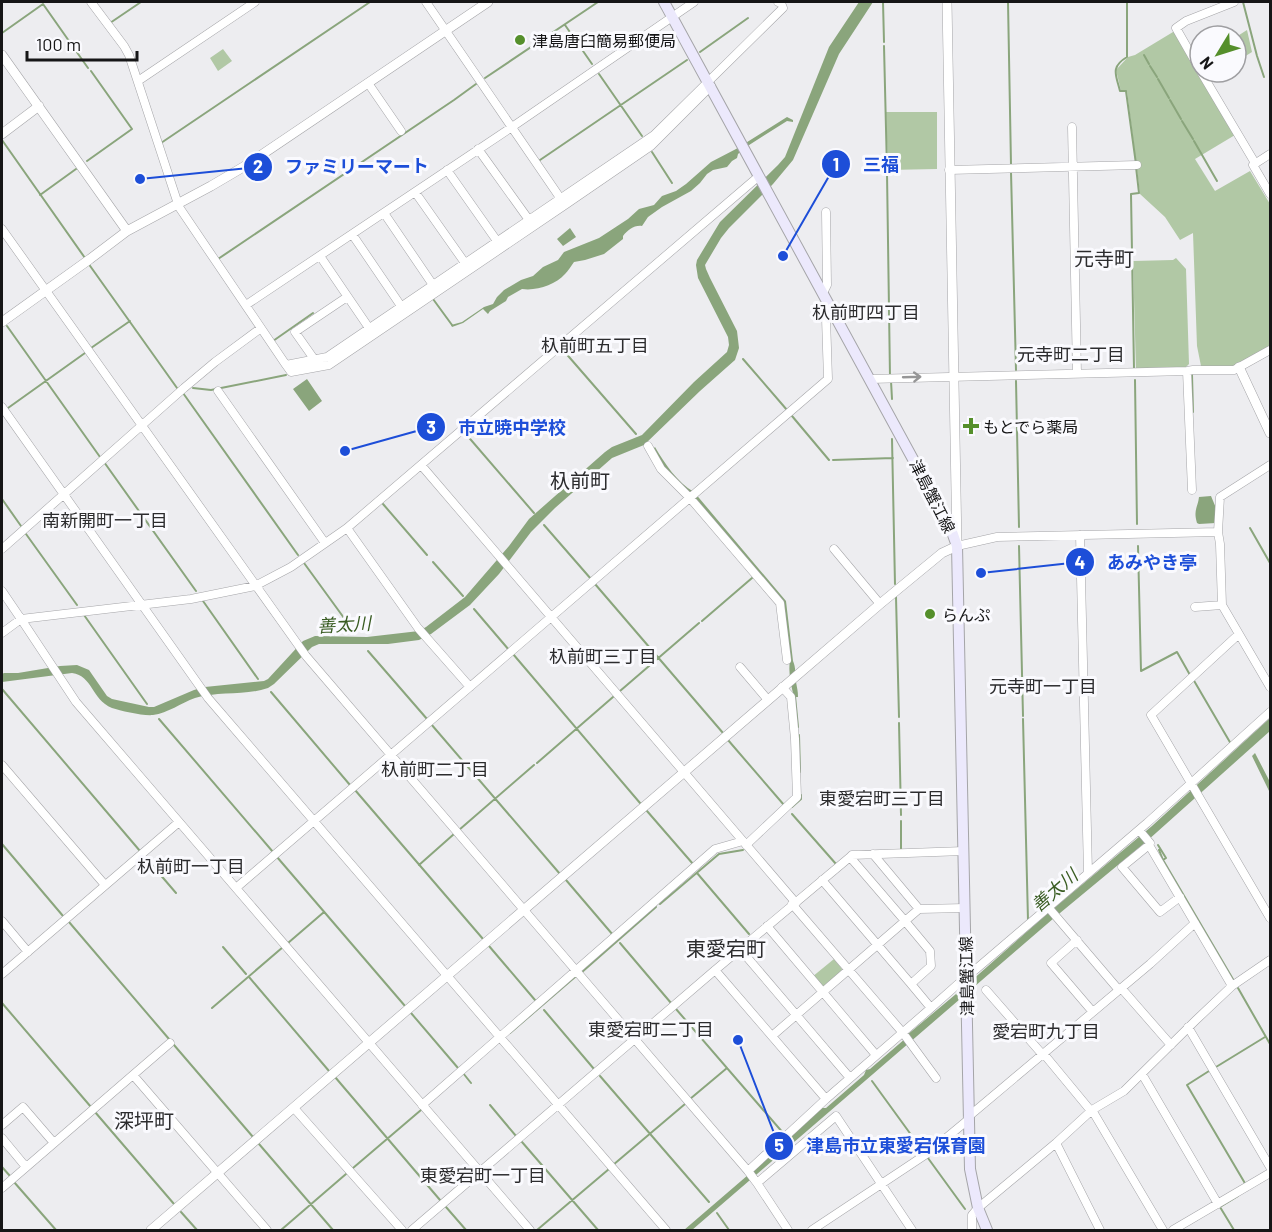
<svg xmlns="http://www.w3.org/2000/svg" width="1272" height="1232" font-family="Barlow,'Noto Sans JP',sans-serif">
<style>
.green{fill:#b1c8a5}
.water{fill:#8aa57c}
.lines{fill:none;stroke-linecap:round;stroke-linejoin:round}
.stream{stroke:#8aa57c;stroke-width:2}
.minor-casing{stroke:#a5a5a8;stroke-width:9}
.tertiary-casing{stroke:#a5a5a8;stroke-width:10}
.secondary-casing{stroke:#a5a5a8;stroke-width:12}
.minor{stroke:#fff;stroke-width:8}
.tertiary{stroke:#fff;stroke-width:9}
.secondary{stroke:#ece9fc;stroke-width:10}
.oneway{stroke:#969697}
.poi-dot{fill:#558f2b;stroke:#fafafe;stroke-width:2}
.labels{text-anchor:middle;dominant-baseline:central;stroke-width:6;stroke-linejoin:round;paint-order:stroke}
.poi-label{font-size:16px;fill:#161617;stroke:#fafafe;text-anchor:start}
.street-label{font-size:16px;fill:#161617;stroke:#fafafe}
.neighbourhood-label{font-size:18px;fill:#2c2c2e;stroke:#fafafe}
.water-label{font-size:18px;font-style:italic;fill:#395c22;stroke:#fafafe}
.quarter-label{font-size:20px;fill:#2c2c2e;stroke:#fafafe}
.leader{fill:none;stroke:#1d4ed8;stroke-width:2}
.callout-dot{fill:#1d4ed8;stroke:#fafafe;stroke-width:2}
.mark-label{font-size:18px;text-anchor:middle;font-weight:bold;fill:#fff}
.callout-label{font-size:18px;text-anchor:middle;font-weight:bold;fill:#1d4ed8;stroke:#fafafe;stroke-width:6;stroke-linejoin:round;paint-order:stroke}
</style>
<rect width="100%" height="100%" fill="#ededf0"/>
<path class="green" d="M 1247,30 L 1252,52 L 1236,62 L 1236,37 Z
M 1173,32 L 1175,32 L 1235,135 L 1195,159 L 1215,191 L 1250,171 L 1270,204 L 1270,347 L 1233,367 L 1201,366 L 1197,346 L 1193,233 L 1180,240 L 1165,217 L 1140,194 L 1127,91 L 1121,91 L 1116,70 L 1128,57 L 1135,55 Z
M 223,49 L 232,61 L 218,71 L 210,58 Z
M 886,112 L 937,112 L 937,169 L 888,170 Z
M 1176,258 L 1186,269 L 1189,364 L 1185,368 L 1136,370 L 1133,261 L 1173,260 Z
M 834,959 L 842,969 L 841,972 L 823,987 L 812,977 Z"/>
<path class="water" d="M 859,2 L 873,2 L 839,54 L 793,160 L 773,184 L 729,228 L 721,238 L 705,265 L 706,269 L 710,278 L 737,331 L 739,348 L 735,360 L 700,391 L 644,445 L 612,458 L 555,508 L 531,532 L 499,574 L 470,605 L 431,634 L 419,640 L 388,644 L 319,644 L 312,647 L 274,684 L 268,688 C 245,696 219,691 195,698 C 181,703 168,713 153,715 C 143,716 121,711 112,708 C 91,699 93,676 72,673 L 2,682 L 2,674 L 4,673 L 18,673 L 60,666 L 77,665 L 89,670 L 107,696 L 112,699 L 149,707 L 154,707 L 194,690 L 205,687 L 264,681 L 268,679 L 303,641 L 315,636 L 367,637 L 419,631 L 426,627 L 465,597 L 509,546 L 529,519 L 605,452 L 612,447 L 642,435 L 694,382 L 727,352 L 729,345 L 728,337 L 698,278 L 696,265 L 697,260 L 720,222 L 778,165 L 785,157 L 829,47 Z
M 787,117 L 793,120 L 793,122 L 787,121 L 746,147 L 738,154 L 737,158 L 732,161 L 727,167 L 713,170 L 707,174 L 700,183 L 691,191 L 662,207 L 648,217 L 642,226 C 634,225 628,230 623,236 L 623,239 L 604,254 L 585,260 L 574,262 C 571,266 568,271 565,274 C 555,285 537,291 522,289 L 508,297 L 506,301 L 490,311 L 488,314 L 483,309 L 463,323 L 452,327 L 451,325 L 462,322 L 484,307 L 493,304 L 497,297 L 504,290 L 521,280 L 533,276 L 543,267 L 558,260 L 564,252 L 599,238 L 628,219 L 639,209 L 654,205 L 662,196 L 676,191 L 686,184 L 711,162 L 736,149 Z
M 570,228 L 576,237 L 563,246 L 557,239 Z
M 307,379 L 322,401 L 309,411 L 293,389 Z
M 655,447 C 665,464 677,482 694,492 L 786,601 L 793,661 C 796,668 795,674 796,682 C 797,688 798,691 798,697 L 794,697 C 791,685 788,673 790,660 L 784,602 L 694,498 L 664,467 L 653,449 Z
M 1211,496 L 1216,508 L 1216,523 L 1199,524 L 1197,523 C 1193,510 1198,507 1199,497 Z
M 1270,718 L 1270,731 L 1147,841 L 1054,918 L 692,1230 L 684,1230 L 791,1138 L 792,1134 L 822,1108 L 826,1108 L 864,1075 L 866,1070 L 870,1069 L 906,1038 L 907,1035 L 962,989 L 1047,914 L 1152,826 Z
M 1255,753 L 1270,782 L 1270,793 L 1252,756 Z"/>
<g class="lines">
<path class="stream" d="M 883,2 L 884,42
M 1008,2 L 1011,165
M 1127,2 L 1127,57 C 1110,67 1116,75 1120,91 L 1126,91 L 1136,164
M 1243,2 L 1257,56 L 1264,77
M 110,23 L 141,2
M 565,25 L 592,64
M 2,33 L 43,4 L 88,68
M 884,46 L 887,170
M 700,52 L 748,18
M 1144,55 L 1149,64
M 1150,66 L 1157,77
M 599,74 L 642,136
M 485,78 L 598,2
M 1158,79 L 1169,98
M 1170,100 L 1181,119
M 1182,121 L 1193,139
M 2,140 L 85,258
M 1194,141 L 1217,181
M 161,143 L 370,2
M 652,152 L 672,183
M 540,160 L 687,60
M 87,161 L 132,129 L 91,71
M 1011,172 L 1016,370
M 887,173 L 890,377
M 40,195 L 76,169
M 218,259 L 454,100 L 476,84
M 88,263 L 177,388
M 433,299 L 452,325
M 7,326 L 100,457
M 273,341 L 313,313
M 91,348 L 130,321
M 563,350 L 636,434
M 743,359 L 787,410
M 1134,369 L 1131,194 L 1139,193 L 1136,167
M 1192,375 L 1193,412
M 1135,380 L 1137,524
M 891,381 L 892,399
M 1016,381 L 1019,527
M 193,388 L 211,390 L 286,375
M 183,393 L 298,555
M 8,408 L 85,353
M 792,416 L 829,460
M 465,433 L 534,513
M 892,439 L 895,584
M 833,460 L 893,458
M 104,462 L 196,591
M 2,499 L 21,526
M 383,504 L 427,555
M 544,525 L 591,579
M 1250,528 L 1270,563
M 26,534 L 77,605
M 1019,546 L 1023,716
M 1138,546 L 1141,671 L 1177,652 L 1190,675
M 433,562 L 463,596
M 304,563 L 352,629
M 595,584 L 723,733
M 896,597 L 899,717
M 203,601 L 258,679
M 474,609 L 509,650
M 84,615 L 147,704
M 702,621 L 752,578
M 368,651 L 427,719
M 513,654 L 640,803
M 1193,679 L 1231,744
M 2,689 L 140,851
M 620,691 L 699,623
M 271,692 L 350,785
M 795,696 L 798,727
M 159,719 L 273,852
M 1023,719 L 1028,920
M 899,723 L 901,815
M 431,724 L 560,874
M 799,735 L 800,772
M 728,740 L 784,805
M 537,763 L 613,697
M 355,790 L 483,939
M 792,807 L 801,799 L 801,795
M 647,811 L 693,864
M 792,814 L 836,864
M 901,821 L 901,851
M 459,830 L 534,765
M 2,844 L 63,916
M 1158,845 L 1166,858 L 1163,860 L 1234,981
M 1159,850 L 1163,860
M 277,857 L 405,1006
M 146,858 L 176,893
M 419,865 L 454,834
M 697,873 L 749,934
M 566,880 L 613,935
M 660,904 L 719,854 L 743,850
M 69,922 L 169,1039
M 288,943 L 324,912
M 620,943 L 671,1003
M 489,946 L 535,1000
M 223,947 L 246,974
M 582,972 L 656,907
M 249,977 L 329,1071
M 1238,988 L 1270,1044
M 2,1003 L 91,1107
M 212,1008 L 283,947
M 676,1009 L 784,1134
M 544,1010 L 594,1069
M 411,1013 L 458,1068
M 510,1033 L 575,977
M 174,1045 L 253,1137
M 1216,1067 L 1265,1037
M 1209,1071 L 1187,1085 L 1246,1185
M 463,1073 L 471,1083
M 600,1076 L 709,1202
M 335,1077 L 440,1200
M 872,1081 L 965,1209
M 690,1099 L 727,1068
M 490,1105 L 516,1136
M 95,1112 L 174,1204
M 522,1142 L 598,1230
M 259,1144 L 333,1230
M 613,1165 L 685,1104
M 2,1167 L 10,1176
M 353,1168 L 421,1110
M 14,1182 L 56,1230
M 446,1207 L 466,1230
M 181,1212 L 197,1230
M 717,1213 L 729,1230
M 281,1230 L 346,1174
M 537,1230 L 609,1169
M 1234,1230 L 1220,1207 L 1238,1196"/>
<defs>
<path id="minor" d="M 91,2 L 124,46 L 129,55 L 178,204
M 426,2 L 565,205 L 651,146 L 711,86
M 1200,70 L 1176,28 L 1186,21 L 1234,2
M 1201,72 L 1255,163
M 138,81 L 255,2
M 368,83 L 401,131
M 1072,127 L 1077,373
M 478,149 L 529,220
M 1270,154 L 1253,165 L 1270,194
M 447,170 L 497,241
M 949,170 L 1137,165
M 415,192 L 465,263
M 177,204 L 286,365 L 327,357 L 654,135 L 783,8 L 781,3 L 778,2
M 384,213 L 433,285
M 2,229 L 306,656 L 748,1171 L 757,1183 L 788,1230
M 352,234 L 401,306
M 320,256 L 369,328
M 823,293 L 827,285 L 826,212
M 246,305 L 512,127 L 694,2
M 314,359 L 295,332 L 347,297
M 286,365 L 291,372 L 329,365 L 565,205
M 1187,371 L 1192,490
M 870,379 L 1187,371 L 1193,370 L 1234,370 L 1270,350
M 218,391 L 325,543
M 2,407 L 208,698 L 666,1230
M 648,446 L 661,469 L 690,498 L 780,603 L 787,660
M 421,465 L 796,903
M 1270,465 L 1220,497 L 1218,532 L 1220,544 L 1222,605 L 1270,687
M 347,528 L 418,628 L 470,687
M 1080,535 L 1088,873
M 957,546 L 997,537 L 1218,532
M 2,549 L 184,388 L 215,362 L 261,328
M 834,549 L 880,604
M 2,591 L 21,619 L 76,702 L 530,1230
M 1195,607 L 1222,605
M 2,633 L 21,619 L 191,599 L 255,586 L 291,567 L 347,528 L 759,176
M 1239,634 L 1151,715 L 1270,918
M 740,667 L 768,700
M 2,765 L 105,885
M 1139,830 L 1150,843
M 746,845 L 797,797 L 795,739 L 791,697 L 782,687
M 873,854 L 919,909
M 850,857 L 852,855 L 964,851
M 822,880 L 911,984
M 236,888 L 828,379 L 826,318 L 826,315 L 832,309
M 1180,897 L 1160,912 L 1122,867 L 1149,845 L 1232,986
M 792,904 L 903,1033 L 936,1078
M 1048,907 L 1118,989 L 1122,989 L 1171,1045
M 2,921 L 28,952
M 767,926 L 876,1055
M 1077,940 L 1051,963 L 1092,1011
M 740,949 L 850,1078
M 715,970 L 826,1099
M 2,974 L 179,822
M 966,975 L 975,970 L 1147,823 L 1270,712
M 986,990 L 1042,1054
M 1188,1027 L 1270,1167
M 772,1036 L 905,921 L 930,951 L 931,966 L 911,984 L 931,1008
M 1043,1053 L 1091,1111
M 1142,1074 L 1218,1204
M 133,1075 L 267,1230
M 422,1105 L 715,849 L 743,841
M 294,1108 L 402,1230
M 1092,1110 L 1163,1230
M 968,1117 L 1150,964 L 1195,923
M 2,1125 L 23,1107 L 54,1143
M 2,1138 L 26,1167
M 1056,1143 L 1100,1230
M 748,1171 L 826,1099 L 931,1008 L 958,984 L 967,981
M 757,1183 L 836,1116 L 912,1230
M 2,1188 L 170,1043
M 412,1230 L 714,971 L 850,857 L 905,921 L 919,909 L 965,908
M 812,1230 L 928,1153 L 969,1119
M 972,1230 L 972,1215 L 978,1208 L 1056,1143 L 1092,1110 L 1124,1091 L 1196,1020 L 1232,986 L 1270,960
M 1173,1230 L 1270,1173"/>
<path id="tertiary" d="M 2,55 L 127,231
M 2,134 L 39,106
M 2,322 L 90,259 L 127,231 L 211,186 L 245,166 L 488,2
M 1239,367 L 1270,433
M 151,1230 L 880,604 L 942,553 L 957,546 L 947,2"/>
<path id="secondary" d="M 664,2 L 951,529 L 957,546 L 970,1169 L 978,1208 L 987,1230"/>
</defs>
<use href="#minor" class="minor-casing"/>
<use href="#tertiary" class="tertiary-casing"/>
<use href="#secondary" class="secondary-casing"/>
<use href="#minor" class="minor"/>
<use href="#tertiary" class="tertiary"/>
<use href="#secondary" class="secondary"/>
</g>
<defs><path id="oneway-shaft" d="M-6 0H5M1.5-3L5.5 0L1.5 3" fill="none" stroke-width="1.6" stroke-linecap="round" stroke-linejoin="round" transform="scale(1.5)"/></defs>
<use class="oneway" href="#oneway-shaft" transform="translate(912 377) rotate(-2)"/>
<g class="poi-dot">
<circle cx="520" cy="40" r="6"/>
<path d="M968 417h6v6h6v6h-6v6h-6v-6h-6v-6h6z"/>
<circle cx="930" cy="614" r="6"/>
</g>
<g class="labels">
<g class="poi-label">
<text x="532" y="40">津島唐臼簡易郵便局</text>
<text x="983" y="426">もとでら薬局</text>
<text x="942" y="614">らんぷ</text>
</g>
<g class="street-label">
<text transform="translate(933 496) rotate(63)">津島蟹江線</text>
<text transform="translate(966 976) rotate(-91)">津島蟹江線</text>
</g>
<g class="neighbourhood-label">
<text x="866" y="312">杁前町四丁目</text>
<text x="595" y="345">杁前町五丁目</text>
<text x="1071" y="354">元寺町二丁目</text>
<text x="105" y="520">南新開町一丁目</text>
<text x="603" y="656">杁前町三丁目</text>
<text x="1043" y="686">元寺町一丁目</text>
<text x="435" y="769">杁前町二丁目</text>
<text x="882" y="798">東愛宕町三丁目</text>
<text x="191" y="866">杁前町一丁目</text>
<text x="651" y="1029">東愛宕町二丁目</text>
<text x="1046" y="1031">愛宕町九丁目</text>
<text x="483" y="1175">東愛宕町一丁目</text>
</g>
<g class="water-label">
<text transform="translate(344 624) rotate(-3)">善太川</text>
<text transform="translate(1054 890) rotate(-41)">善太川</text>
</g>
<g class="quarter-label">
<text x="1104" y="258">元寺町</text>
<text x="580" y="480">杁前町</text>
<text x="726" y="948">東愛宕町</text>
<text x="144" y="1120">深坪町</text>
</g>
</g>
<path class="leader" d="M783 256L836 164M140 179L258 167M345 451L431 427M981 573L1080 562M738 1040L779 1146"/>
<g class="callout-dot">
<circle cx="783" cy="256" r="6"/>
<circle cx="140" cy="179" r="6"/>
<circle cx="345" cy="451" r="6"/>
<circle cx="981" cy="573" r="6"/>
<circle cx="738" cy="1040" r="6"/>
<circle cx="836" cy="164" r="15"/>
<circle cx="258" cy="167" r="15"/>
<circle cx="431" cy="427" r="15"/>
<circle cx="1080" cy="562" r="15"/>
<circle cx="779" cy="1146" r="15"/>
</g>
<g class="mark-label">
<text x="836" y="171">1</text>
<text x="258" y="173">2</text>
<text x="431" y="434">3</text>
<text x="1080" y="569">4</text>
<text x="779" y="1152">5</text>
</g>
<g class="callout-label">
<text x="881" y="171">三福</text>
<text x="357" y="173">ファミリーマート</text>
<text x="512" y="434">市立暁中学校</text>
<text x="1152" y="569">あみやき亭</text>
<text x="896" y="1152">津島市立東愛宕保育園</text>
</g>
<rect width="1272" height="1232" fill="none" stroke="#161617" stroke-width="6"/>
<g transform="translate(1218 54) rotate(232)"><circle r="28" fill="#fafafe" stroke="#9f9fa2" stroke-width="1.5"/>
<path d="M0-4.5L10 22L0 15L-10 22Z" fill="#558f2b"/>
<text y="-9" font-size="16" font-weight="bold" text-anchor="middle" fill="#161617">N</text>
</g>
<path d="M27 51v9h110v-9" fill="none" stroke="#161617" stroke-width="3"/>
<text x="36" y="51" font-size="18" fill="#161617" stroke="#fafafe" stroke-width="4.5" paint-order="stroke">100 m</text>
</svg>
